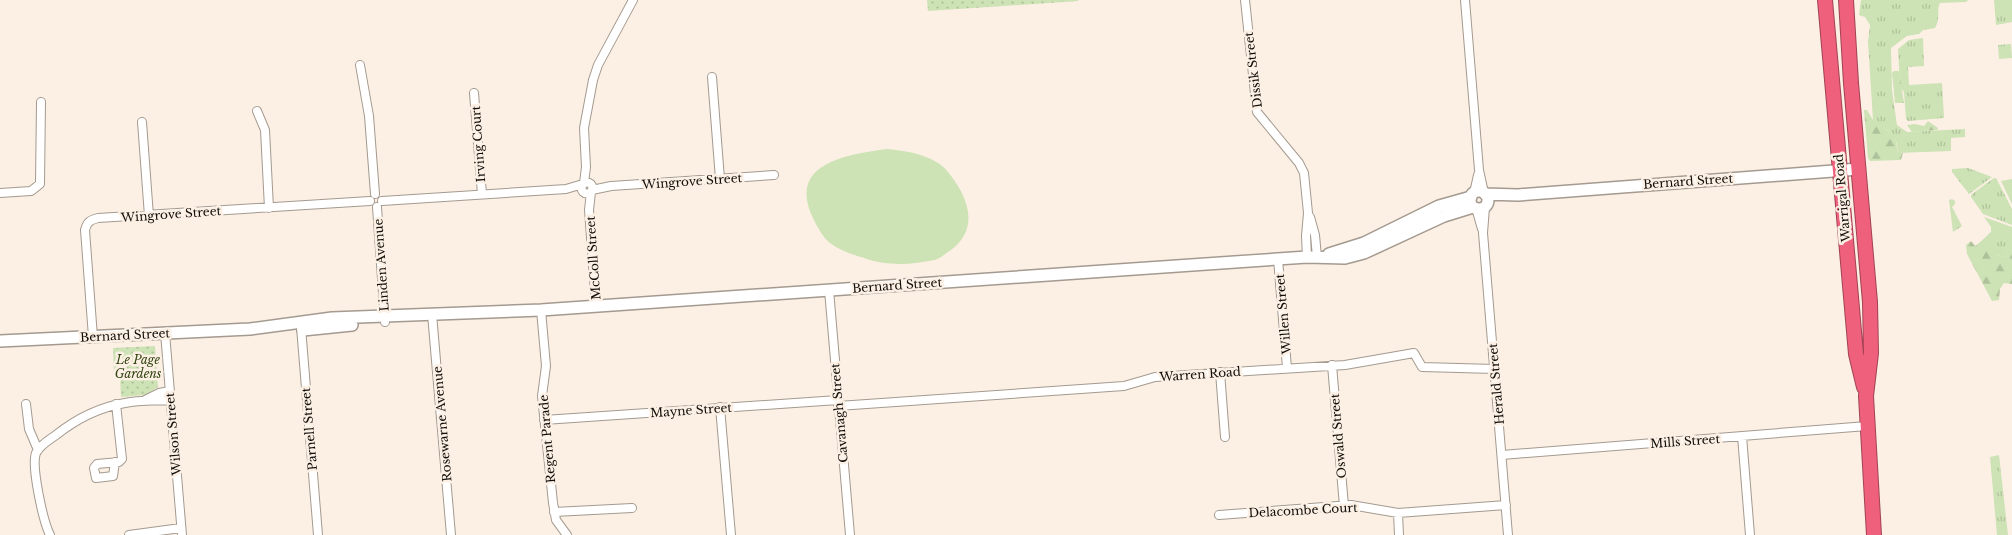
<svg xmlns="http://www.w3.org/2000/svg" width="2012" height="535" font-family="'Libre Baskerville',serif">
<style>
.grass{fill:url(#grass-tufts)}
.forest{fill:url(#forest-firs)}
.park{fill:url(#park-dots)}
.pitch{fill:#cde2b5}
.lines{fill:none;stroke-linecap:round;stroke-linejoin:round}
.street-casing{stroke:#a49a8f;stroke-width:10}
.secondary-casing{stroke:#a49a8f;stroke-width:14}
.highway-casing{stroke:#a14354;stroke-width:16}
.street{stroke:#fff;stroke-width:8}
.secondary{stroke:#fff;stroke-width:11}
.highway{stroke:#ef607c;stroke-width:14}
.labels{text-anchor:middle;dominant-baseline:central;stroke-width:5;stroke-linejoin:round;paint-order:stroke}
.street-label{font-size:12px;fill:#100d09;stroke:#fcf0e5}
.park-label{font-size:12px;font-style:italic;fill:#2f430e;stroke:#fcf0e5}
</style>
<defs>
<pattern id="grass-tufts" width="24" height="20" patternUnits="userSpaceOnUse" patternTransform="scale(1.25)"><rect width="24" height="20" fill="#cde2b5"/><path d="M3 7l-1-3M5 7V3M7 7l1-3M15 17l-1-3M17 17v-4M19 17l1-3" fill="none" stroke="#afc19a"/></pattern>
<pattern id="forest-firs" width="22" height="20" patternUnits="userSpaceOnUse" patternTransform="scale(1.25)"><rect width="22" height="20" fill="#cde2b5"/><path d="M5 1l3.5 6h-7zM16 11l3.5 6h-7z" fill="#afc19a"/></pattern>
<pattern id="park-dots" width="8" height="8" patternUnits="userSpaceOnUse" patternTransform="scale(1.25)"><rect width="8" height="8" fill="#cde2b5"/><path d="M2 2h.1M6 6h.1" fill="none" stroke="#afc19a" stroke-width="1.8" stroke-linecap="round"/></pattern>
</defs>
<rect width="100%" height="100%" fill="#fcf0e5"/>
<path class="grass" d="M 1861,0 L 1968,0 L 1966,2 L 1940,3 C 1936,11 1941,18 1935,28 L 1923,30 L 1919,34 L 1907,36 L 1891,48 L 1892,90 L 1897,125 L 1907,132 L 1965,129 L 1965,137 L 1951,138 L 1951,151 L 1898,153 C 1897,130 1888,133 1873,120 L 1868,42 L 1870,25 L 1865,17 L 1859,15 Z
M 1994,0 L 2012,0 L 2012,22 L 1996,25 Z
M 1923,38 L 1924,66 L 1908,67 L 1909,85 L 1942,83 L 1944,118 L 1908,121 L 1906,119 L 1904,92 L 1900,87 L 1898,49 L 1909,40 Z
M 2011,44 L 2012,58 L 1999,59 L 1998,45 Z
M 1968,168 L 1992,177 L 1969,194 L 1952,172 L 1952,169 Z
M 1996,178 L 2012,209 L 2012,225 L 1983,214 L 1971,197 L 1972,194 L 1994,178 Z
M 2012,179 L 2012,204 L 2001,181 Z
M 1984,217 L 2012,227 L 2012,252 L 2008,252 L 2004,257 L 1997,255 L 1979,243 L 1991,232 L 1991,227 Z
M 1999,455 L 2008,535 L 1997,535 L 1990,457 Z"/>
<path class="forest" d="M 1894,71 L 1899,71 L 1904,103 L 1895,103 L 1892,73 Z
M 1864,110 L 1867,110 L 1873,120 L 1895,136 L 1898,153 L 1903,153 L 1901,160 L 1870,161 L 1868,158 Z
M 1928,121 L 1938,128 L 1937,130 L 1912,132 L 1907,125 L 1915,124 L 1924,126 Z
M 1952,199 L 1955,201 L 1955,204 L 1952,207 L 1962,226 L 1953,232 L 1949,200 Z
M 1971,241 L 1975,246 L 1979,243 L 1991,245 L 1992,250 L 1997,255 L 2004,257 L 2008,252 L 2012,252 L 2012,284 L 2004,283 L 2000,289 L 1999,300 L 1992,301 L 1967,254 L 1966,245 Z"/>
<path class="park" d="M 927,0 L 1078,0 L 1078,1 L 928,11 Z
M 155,346 L 158,387 L 145,395 L 121,397 L 120,373 L 114,373 L 113,348 Z"/>
<path class="pitch" d="M 887,149 C 906,151 922,153 938,163 C 946,168 953,178 958,186 C 972,209 974,233 951,250 C 946,253 941,258 935,260 C 929,261 922,262 916,263 C 899,265 880,264 864,258 C 851,254 832,248 824,237 C 778,170 831,156 887,149 Z"/>
<g class="lines">
<defs>
<path id="street" d="M 1245,0 L 1257,112 L 1299,163 L 1304,173 L 1308,213 L 1306,236 L 1307,257
M 1465,0 L 1479,170 L 1484,193
M 360,65 L 369,116 L 375,194
M 712,77 L 720,179
M 474,93 L 482,194
M 257,111 L 265,130 L 269,208
M 142,122 L 149,216
M581.5 188a5.5 5.5 0 1 1 11 0a5.5 5.5 0 1 1-11 0Z
M 584,183 L 586,167 L 584,128 L 593,80 L 598,65 L 633,0
M 592,190 L 611,186 L 774,175
M 591,192 L 589,210 L 596,306
M 0,193 L 31,191 L 40,184 L 41,102
M 1474,193 L 1478,175
M 382,201 L 566,189 L 583,184
M 377,207 L 385,322
M 1485,207 L 1483,233 L 1508,535
M 1476,208 L 1482,229
M 1310,217 L 1315,235 L 1317,257
M 1278,259 L 1287,368
M 829,290 L 850,535
M 541,310 L 546,366 L 542,396 L 553,503 L 556,520 L 567,535
M 432,314 L 451,535
M 301,327 L 318,535
M 165,333 L 182,535
M 93,337 L 85,230 C 87,222 90,220 98,218 L 370,201
M 1332,365 L 1344,506
M 1220,372 L 1225,437
M 145,400 L 159,393 L 170,391
M 26,404 L 29,429 L 38,450
M 838,406 L 1124,386 L 1155,377 L 1345,365 L 1414,353 L 1422,367 L 1495,369
M 720,407 L 731,535
M 544,420 L 838,400
M 1742,436 L 1750,535
M 1502,455 L 1867,426
M 115,462 L 113,476 L 96,478 L 94,468 L 97,464 L 119,462 L 122,459 L 116,404
M 554,512 L 632,508
M 1398,513 L 1399,535
M 1219,515 L 1351,505 L 1398,513 L 1506,505
M 50,535 C 43,521 31,466 36,453 C 40,445 49,440 56,435 C 75,420 100,407 125,403 C 140,400 155,401 170,400
M 129,535 L 181,528"/>
<path id="secondary" d="M1470 200a9 9 0 1 1 18 0a9 9 0 1 1-18 0Z
M 1485,194 L 1518,195 L 1859,169
M 1329,254 L 1364,243 L 1439,206 L 1471,197
M 303,330 L 352,325
M 0,341 L 250,329 L 332,318 L 541,310 L 1307,257 L 1345,258 L 1364,253 L 1444,216 L 1473,207"/>
<path id="highway" d="M 1825,0 L 1856,354 L 1864,387
M 1846,0 L 1851,83 L 1870,302 L 1871,353 L 1866,396 L 1874,535"/>
</defs>
<use href="#street" class="street-casing"/>
<use href="#secondary" class="secondary-casing"/>
<use href="#highway" class="highway-casing"/>
<use href="#street" class="street"/>
<use href="#secondary" class="secondary"/>
<use href="#highway" class="highway"/>
</g>
<g class="labels">
<g class="street-label">
<text transform="translate(1253 70) rotate(-97)">Dissik Street</text>
<text transform="translate(478 144) rotate(-94)">Irving Court</text>
<text transform="translate(692 181) rotate(-4)">Wingrove Street</text>
<text transform="translate(1688 181) rotate(-4)">Bernard Street</text>
<text transform="translate(1842 198) rotate(-95)">Warrigal Road</text>
<text transform="translate(171 214) rotate(-4)">Wingrove Street</text>
<text transform="translate(593 258) rotate(-94)">McColl Street</text>
<text transform="translate(381 265) rotate(-94)">Linden Avenue</text>
<text transform="translate(897 285) rotate(-4)">Bernard Street</text>
<text transform="translate(1283 314) rotate(-95)">Willen Street</text>
<text transform="translate(125 335) rotate(-3)">Bernard Street</text>
<text transform="translate(1200 374) rotate(-4)">Warren Road</text>
<text transform="translate(1496 384) rotate(-95)">Herald Street</text>
<text transform="translate(691 410) rotate(-4)">Mayne Street</text>
<text transform="translate(839 413) rotate(-95)">Cavanagh Street</text>
<text transform="translate(442 424) rotate(-95)">Rosewarne Avenue</text>
<text transform="translate(309 429) rotate(-95)">Parnell Street</text>
<text transform="translate(173 434) rotate(-95)">Wilson Street</text>
<text transform="translate(1338 436) rotate(-95)">Oswald Street</text>
<text transform="translate(547 439) rotate(-95)">Regent Parade</text>
<text transform="translate(1685 441) rotate(-4)">Mills Street</text>
<text transform="translate(1303 510) rotate(-3)">Delacombe Court</text>
</g>
<g class="park-label">
<text x="138" y="359">Le Page<tspan x="138" dy="14">Gardens</tspan></text>
</g>
</g>
</svg>
